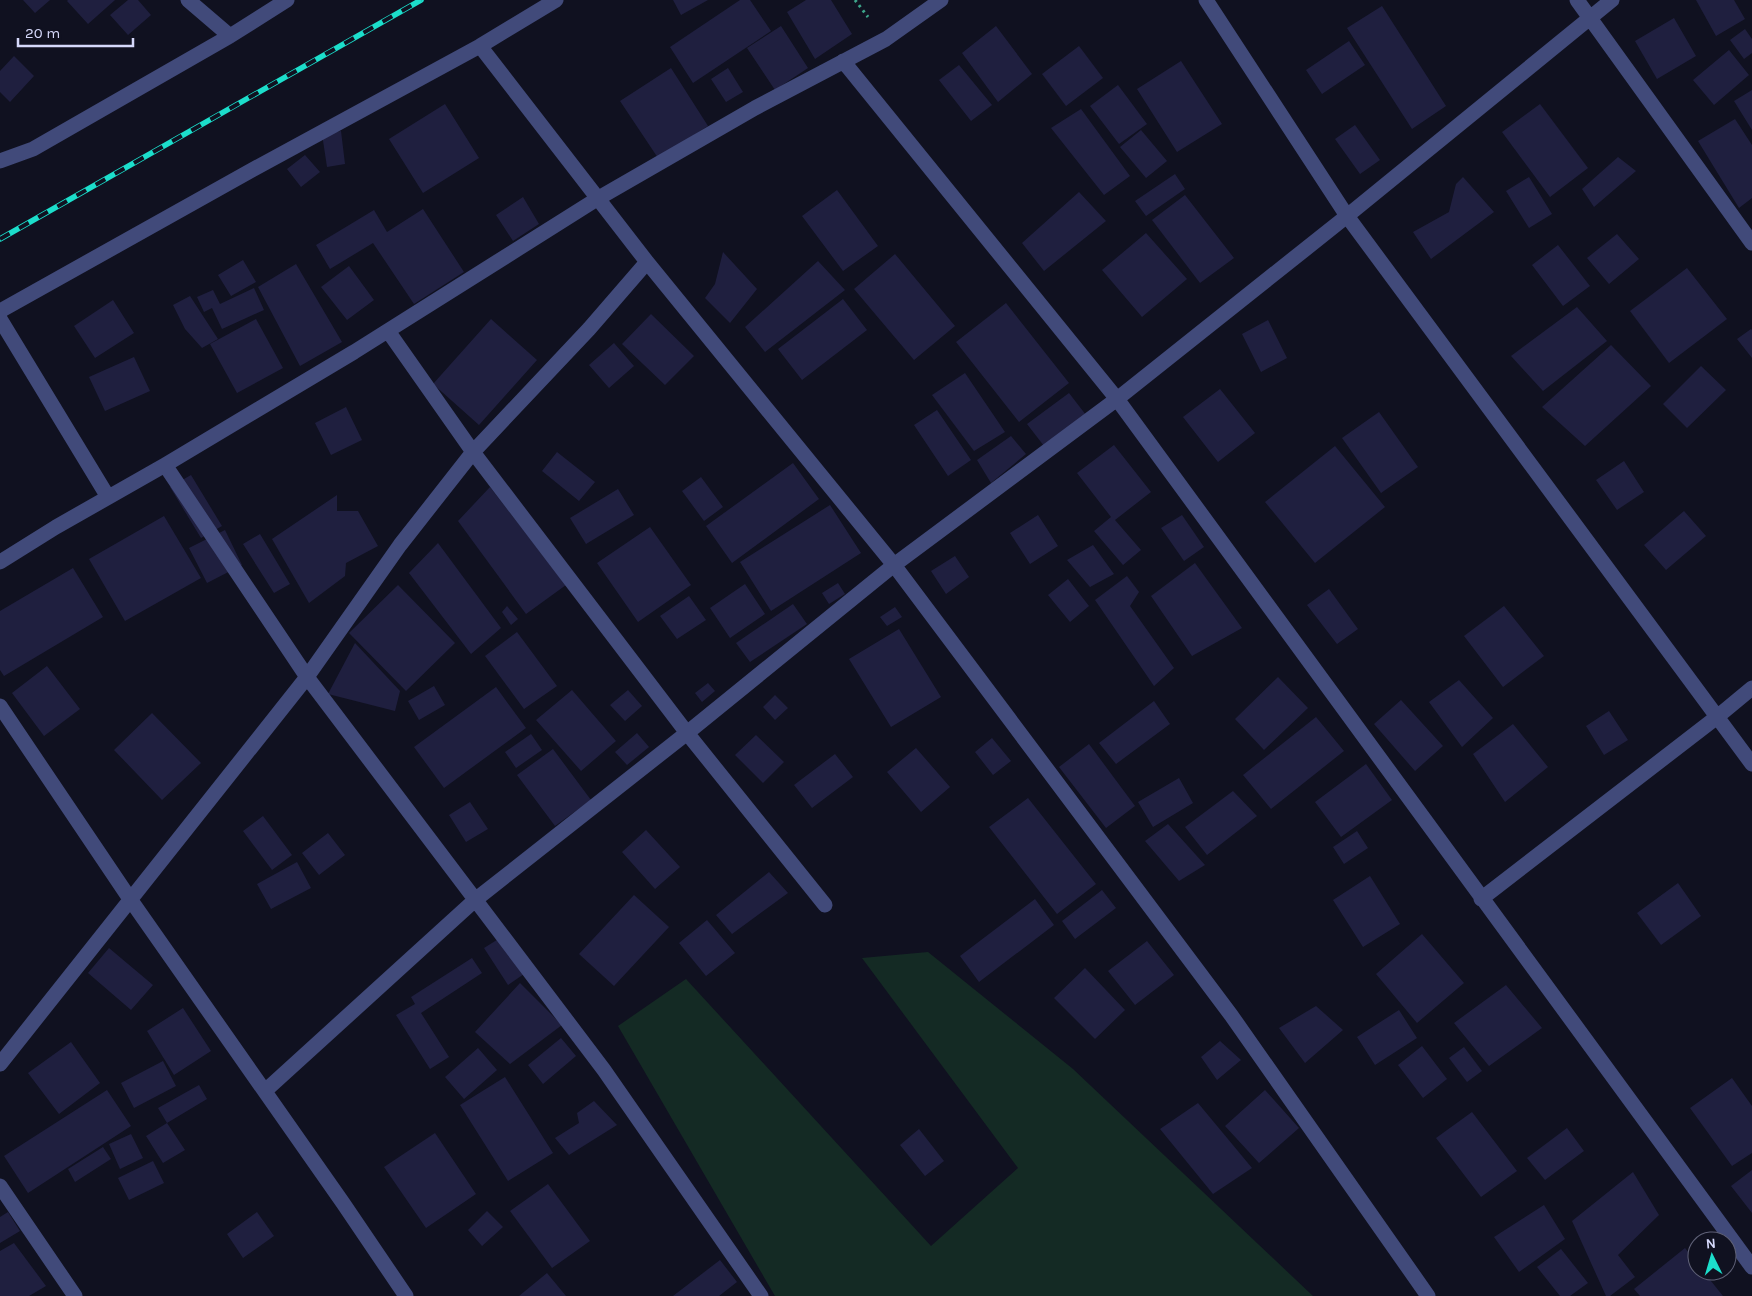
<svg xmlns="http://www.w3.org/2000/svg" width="1752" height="1296" font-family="Karla,sans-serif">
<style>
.green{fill:#142a24}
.building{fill:#1f1f3f}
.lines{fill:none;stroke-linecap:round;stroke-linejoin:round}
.path{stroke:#3da58a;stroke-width:3;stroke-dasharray:2.5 4;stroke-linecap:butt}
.minor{stroke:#414a7a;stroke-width:15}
.rail-casing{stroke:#1cdecb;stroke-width:5.5}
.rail{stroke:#101120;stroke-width:4;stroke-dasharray:11;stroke-linecap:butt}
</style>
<rect width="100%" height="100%" fill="#101120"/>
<path class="green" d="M 928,952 L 1073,1069 L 1313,1296 L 775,1296 L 618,1026 L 686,979 L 931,1246 L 1018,1168 L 862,958 Z"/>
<path class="building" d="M 23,0 L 50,0 L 35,13 Z
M 68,0 L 115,0 L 88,24 L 67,1 Z
M 128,0 L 138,0 L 151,15 L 128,35 L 110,15 Z
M 673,0 L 708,0 L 681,15 Z
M 740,0 L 750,0 L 771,31 L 693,83 L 670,47 Z
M 806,0 L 831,0 L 852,34 L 815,59 L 787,12 Z
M 1696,0 L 1734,0 L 1745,19 L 1716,36 Z
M 1382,6 L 1446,106 L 1412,129 L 1347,28 Z
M 1674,18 L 1696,56 L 1657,79 L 1635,41 Z
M 781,26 L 808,68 L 775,90 L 747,48 Z
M 996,26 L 1032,74 L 998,102 L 962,53 Z
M 1745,29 L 1752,39 L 1752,53 L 1744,59 L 1730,40 Z
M 1349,41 L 1365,65 L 1322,94 L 1306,70 Z
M 1079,46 L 1103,78 L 1066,106 L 1042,74 Z
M 1729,50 L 1749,75 L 1714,105 L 1693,80 Z
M 14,56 L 34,76 L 10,102 L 0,92 L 0,71 Z
M 1181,61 L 1222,124 L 1177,152 L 1137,89 Z
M 959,65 L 992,105 L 971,121 L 939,80 Z
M 671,68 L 708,126 L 658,158 L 620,101 Z
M 728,68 L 743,92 L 726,102 L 711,79 Z
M 1118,85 L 1147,124 L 1119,144 L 1090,106 Z
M 1752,90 L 1752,130 L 1734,101 Z
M 445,104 L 479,158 L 423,193 L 389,139 Z
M 1540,104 L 1588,168 L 1550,197 L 1502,132 Z
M 1081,109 L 1130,176 L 1104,195 L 1051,128 Z
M 1735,119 L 1752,145 L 1752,198 L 1739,208 L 1698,141 Z
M 1355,125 L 1380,160 L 1360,174 L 1335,139 Z
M 1141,130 L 1167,161 L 1146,178 L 1120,147 Z
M 341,131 L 345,164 L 327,167 L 322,134 Z
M 305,155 L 320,172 L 301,187 L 287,169 Z
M 1618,157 L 1636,171 L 1594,207 L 1582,189 Z
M 1175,174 L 1185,189 L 1146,216 L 1135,201 Z
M 1463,177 L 1494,212 L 1431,259 L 1413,232 L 1449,212 L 1456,184 Z
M 1529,177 L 1552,214 L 1529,228 L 1506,191 Z
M 837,190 L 878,246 L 843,271 L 802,216 Z
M 1079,192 L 1106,221 L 1044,271 L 1022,243 Z
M 1185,195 L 1234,258 L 1200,283 L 1152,220 Z
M 523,197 L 539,224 L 513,241 L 496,215 Z
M 423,209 L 464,272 L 414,304 L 373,243 L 330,269 L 316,245 L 374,210 L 387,232 Z
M 1146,233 L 1187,279 L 1142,317 L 1102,270 Z
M 1617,234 L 1639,259 L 1609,284 L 1587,258 Z
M 1558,245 L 1590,286 L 1563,306 L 1532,265 Z
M 723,252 L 757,289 L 730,323 L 705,298 L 715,284 Z
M 895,254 L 955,326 L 914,360 L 854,289 Z
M 243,260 L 256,282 L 231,296 L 218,275 Z
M 818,261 L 845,290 L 765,352 L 745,327 Z
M 296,264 L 342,342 L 300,366 L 258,287 Z
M 349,266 L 374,300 L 347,320 L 321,287 Z
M 1687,268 L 1727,319 L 1669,363 L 1630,311 Z
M 254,288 L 264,310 L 222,329 L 212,308 L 204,312 L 197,297 L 213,290 L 220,304 Z
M 190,296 L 218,339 L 202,348 L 185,329 L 173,305 Z
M 843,299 L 867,330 L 802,380 L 778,349 Z
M 113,300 L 134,333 L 95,358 L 74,326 Z
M 1006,303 L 1069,383 L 1019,422 L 956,342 Z
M 1577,307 L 1607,341 L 1543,391 L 1511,356 Z
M 651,314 L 694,356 L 665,385 L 622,344 Z
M 256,319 L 283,368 L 237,393 L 210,344 Z
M 491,319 L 537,360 L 479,425 L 433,384 Z
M 1268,320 L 1287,358 L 1261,372 L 1242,334 Z
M 1751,329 L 1752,330 L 1752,358 L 1737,339 Z
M 614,343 L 634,366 L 609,388 L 589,365 Z
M 1611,345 L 1651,386 L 1585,446 L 1542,407 Z
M 134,357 L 150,391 L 105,411 L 89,377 Z
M 1701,366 L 1726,390 L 1687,428 L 1663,404 Z
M 965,373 L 1005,432 L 974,451 L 932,395 Z
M 1220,389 L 1255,433 L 1218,462 L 1183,417 Z
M 1069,393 L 1086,415 L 1044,446 L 1027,424 Z
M 346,407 L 362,440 L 331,455 L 315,423 Z
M 937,410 L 971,460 L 948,476 L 914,425 Z
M 1379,412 L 1418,467 L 1381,493 L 1342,438 Z
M 1011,436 L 1026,454 L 991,483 L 977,460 Z
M 1114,445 L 1151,492 L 1115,520 L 1141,550 L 1123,565 L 1094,531 L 1111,517 L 1077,473 Z
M 1335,446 L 1385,507 L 1315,563 L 1265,502 Z
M 557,452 L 595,482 L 579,501 L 542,471 Z
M 1624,461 L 1644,492 L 1617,510 L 1596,480 Z
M 793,463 L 819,499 L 732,563 L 706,526 Z
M 191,475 L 222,526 L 201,538 L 170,487 Z
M 701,477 L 723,507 L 704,521 L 682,491 Z
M 490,487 L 566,585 L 526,614 L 458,521 Z
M 618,489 L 634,515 L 586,544 L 570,518 Z
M 337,495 L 337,511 L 358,511 L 378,546 L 346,563 L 345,576 L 309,603 L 272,539 Z
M 830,505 L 861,553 L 771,611 L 740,562 Z
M 1684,511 L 1706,536 L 1666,570 L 1644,545 Z
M 1038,515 L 1058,546 L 1030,564 L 1010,533 Z
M 1182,515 L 1204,547 L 1184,561 L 1161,528 Z
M 164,516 L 201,578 L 125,621 L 89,559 Z
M 650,527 L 691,585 L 638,622 L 597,563 Z
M 225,530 L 242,565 L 207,583 L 189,548 Z
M 260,534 L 290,584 L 274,593 L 243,544 Z
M 438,543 L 501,628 L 471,654 L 409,573 Z
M 1093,545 L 1114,574 L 1090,587 L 1067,560 Z
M 955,556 L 969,577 L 946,594 L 931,571 Z
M 1195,563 L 1242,628 L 1192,656 L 1151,596 Z
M 73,568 L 103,617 L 4,676 L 0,670 L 0,611 Z
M 1127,576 L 1139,592 L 1130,606 L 1174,668 L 1154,686 L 1095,600 Z
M 1068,579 L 1089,606 L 1070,622 L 1048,595 Z
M 838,583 L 845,594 L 829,604 L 822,593 Z
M 745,584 L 765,614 L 730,638 L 710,608 Z
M 398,585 L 455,643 L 406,691 L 349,633 Z
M 1329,589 L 1358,629 L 1337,644 L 1307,605 Z
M 689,596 L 706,620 L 677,639 L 660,616 Z
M 793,604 L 807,624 L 750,662 L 736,643 Z
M 507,606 L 518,619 L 511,625 L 502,612 Z
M 1504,606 L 1544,656 L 1503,687 L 1464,636 Z
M 895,607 L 902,617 L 887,626 L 880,617 Z
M 899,629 L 941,697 L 891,727 L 849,659 Z
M 517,632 L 557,686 L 524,709 L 485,656 Z
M 355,643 L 400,691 L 395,711 L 328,694 Z
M 47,666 L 80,709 L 44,736 L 12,693 Z
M 1278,677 L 1308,708 L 1264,750 L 1235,719 Z
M 1459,680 L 1493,718 L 1462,747 L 1429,702 Z
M 708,683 L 715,691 L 702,702 L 695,693 Z
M 434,686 L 445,705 L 419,720 L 408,701 Z
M 496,687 L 526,728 L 444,788 L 414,747 Z
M 572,690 L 616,741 L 581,771 L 536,720 Z
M 628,690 L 642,706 L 625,721 L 610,705 Z
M 775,695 L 788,708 L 775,720 L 763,707 Z
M 1401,700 L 1443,746 L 1415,771 L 1374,724 Z
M 1154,701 L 1170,724 L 1116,764 L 1099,743 Z
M 1609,711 L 1628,740 L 1604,755 L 1586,726 Z
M 152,713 L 201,763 L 162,800 L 114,750 Z
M 1316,717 L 1344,751 L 1271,809 L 1243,775 Z
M 1513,724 L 1548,767 L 1505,802 L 1473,754 Z
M 637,733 L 649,747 L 627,765 L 615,752 Z
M 531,734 L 542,750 L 516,768 L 505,752 Z
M 756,735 L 784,762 L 763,783 L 735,755 Z
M 992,738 L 1011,761 L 993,775 L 975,752 Z
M 1089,744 L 1135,806 L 1106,828 L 1059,767 Z
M 916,748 L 950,787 L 921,812 L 887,772 Z
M 553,749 L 591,800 L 555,826 L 517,775 Z
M 835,754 L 853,777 L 812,808 L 794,785 Z
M 1366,764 L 1392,800 L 1341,837 L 1315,802 Z
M 1179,778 L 1193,803 L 1153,827 L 1138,802 Z
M 1233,791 L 1257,816 L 1207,855 L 1185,827 Z
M 1028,798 L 1096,884 L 1057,914 L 989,827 Z
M 470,802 L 488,829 L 466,842 L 449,815 Z
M 263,816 L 292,855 L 272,870 L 243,831 Z
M 1168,824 L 1205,865 L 1179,881 L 1145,841 Z
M 646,830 L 680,867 L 655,889 L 622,852 Z
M 1357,831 L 1368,848 L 1344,864 L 1333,847 Z
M 328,833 L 345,855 L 319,875 L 302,853 Z
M 297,862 L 311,888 L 271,909 L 257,884 Z
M 769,872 L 788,893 L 732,934 L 716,915 Z
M 1370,876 L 1400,924 L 1363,947 L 1333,900 Z
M 1678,883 L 1701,916 L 1661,945 L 1637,913 Z
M 1102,890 L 1116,908 L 1075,939 L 1062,921 Z
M 634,895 L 669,927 L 614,986 L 579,954 Z
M 1035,899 L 1054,925 L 979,982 L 960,956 Z
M 707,920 L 735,953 L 706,976 L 679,943 Z
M 1422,934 L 1464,983 L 1417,1023 L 1376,974 Z
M 500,938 L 524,974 L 508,985 L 484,948 Z
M 1147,941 L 1174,975 L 1135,1005 L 1108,971 Z
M 109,948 L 153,985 L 131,1010 L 88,973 Z
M 472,958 L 482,973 L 421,1013 L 449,1057 L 430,1069 L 396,1015 L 415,1004 L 411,997 Z
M 1085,968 L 1125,1010 L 1095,1039 L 1054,998 Z
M 520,983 L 562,1025 L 510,1064 L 475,1032 Z
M 1506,985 L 1542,1028 L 1489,1066 L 1454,1023 Z
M 1316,1006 L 1343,1030 L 1305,1063 L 1279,1028 Z
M 183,1008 L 211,1051 L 174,1075 L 147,1031 Z
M 1399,1010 L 1417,1038 L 1375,1065 L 1357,1037 Z
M 561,1038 L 576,1056 L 543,1084 L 528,1065 Z
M 1220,1041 L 1241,1060 L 1217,1080 L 1201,1057 Z
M 71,1042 L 100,1083 L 59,1114 L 28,1073 Z
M 1422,1046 L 1447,1079 L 1423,1098 L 1398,1065 Z
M 1464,1047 L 1482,1071 L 1467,1082 L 1449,1058 Z
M 478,1048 L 497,1070 L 464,1099 L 445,1077 Z
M 163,1061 L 176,1086 L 134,1108 L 121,1083 Z
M 505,1077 L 553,1153 L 508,1181 L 460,1105 Z
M 1732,1078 L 1752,1106 L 1752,1153 L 1732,1166 L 1690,1108 Z
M 199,1085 L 207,1099 L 167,1123 L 158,1108 Z
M 107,1090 L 131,1126 L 28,1193 L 4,1156 Z
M 1265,1090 L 1299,1128 L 1259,1163 L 1225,1126 Z
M 594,1101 L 617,1125 L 569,1155 L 555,1138 L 579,1123 L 577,1113 Z
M 1198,1103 L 1252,1168 L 1213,1194 L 1160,1129 Z
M 1472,1112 L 1517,1171 L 1481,1197 L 1436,1138 Z
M 167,1123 L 185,1150 L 163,1163 L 146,1136 Z
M 1567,1128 L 1584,1151 L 1545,1180 L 1527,1158 Z
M 919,1129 L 944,1161 L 925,1176 L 900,1145 Z
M 435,1133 L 476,1194 L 426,1228 L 384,1167 Z
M 131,1134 L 143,1158 L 120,1169 L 109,1144 Z
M 103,1147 L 111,1159 L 75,1182 L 68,1169 Z
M 153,1161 L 164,1183 L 129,1200 L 118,1178 Z
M 1752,1170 L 1752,1213 L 1731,1186 Z
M 1633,1172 L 1659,1215 L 1618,1255 L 1635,1277 L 1610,1296 L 1606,1296 L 1572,1221 Z
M 548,1184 L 590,1241 L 552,1268 L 510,1211 Z
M 1544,1205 L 1565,1239 L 1519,1272 L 1494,1237 Z
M 487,1211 L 503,1227 L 482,1246 L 468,1230 Z
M 8,1212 L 20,1231 L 0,1243 L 0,1217 Z
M 257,1212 L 274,1236 L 243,1258 L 227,1234 Z
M 14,1243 L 46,1286 L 29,1296 L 0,1296 L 0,1251 Z
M 1685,1248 L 1697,1263 L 1697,1271 L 1703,1271 L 1723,1296 L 1640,1296 L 1634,1289 Z
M 1561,1249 L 1588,1283 L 1570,1296 L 1560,1296 L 1537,1267 Z
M 720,1260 L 737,1282 L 719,1296 L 673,1296 Z
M 547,1273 L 566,1296 L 519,1296 Z"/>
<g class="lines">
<path class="path" d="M 855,0 L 868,17"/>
<path class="minor" d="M 188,0 L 230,36
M 1206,0 L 1347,216 L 1752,764
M 1577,0 L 1752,243
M 480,46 L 647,262 L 894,565 L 1231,1015 L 1428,1296
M 843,61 L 1117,399 L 1752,1267
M 0,161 L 33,149 L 230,36 L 287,0
M 0,311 L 252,170 L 480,46 L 556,0
M 0,319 L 108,497
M 388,331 L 473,452 L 687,733 L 825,905
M 165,465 L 307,677 L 604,1070 L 761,1296
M 0,562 L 56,527 L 165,465 L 354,352 L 597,199 L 755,108 L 886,39 L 941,0
M 0,706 L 130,899 L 343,1203 L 406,1296
M 1481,899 L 1717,717 L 1752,688
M 0,1064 L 307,677 L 400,545 L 473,452 L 589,329 L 647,262
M 265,1091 L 475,900 L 687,733 L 894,565 L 1117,399 L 1347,216 L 1612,0
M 0,1186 L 75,1296"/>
<defs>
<path id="rail" d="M 0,239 L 421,0"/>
</defs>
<use href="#rail" class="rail-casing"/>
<use href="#rail" class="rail"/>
</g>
<g transform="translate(1712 1256) rotate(355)"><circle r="24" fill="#101120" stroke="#5f6177"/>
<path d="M0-4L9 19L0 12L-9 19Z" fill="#1cdecb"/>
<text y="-8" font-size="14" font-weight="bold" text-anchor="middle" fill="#d5d8fa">N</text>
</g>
<path d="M18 38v8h115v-8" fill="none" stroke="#d5d8fa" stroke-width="2.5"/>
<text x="25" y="38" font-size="15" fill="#d5d8fa" stroke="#101120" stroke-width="4" paint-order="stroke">20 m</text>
</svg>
